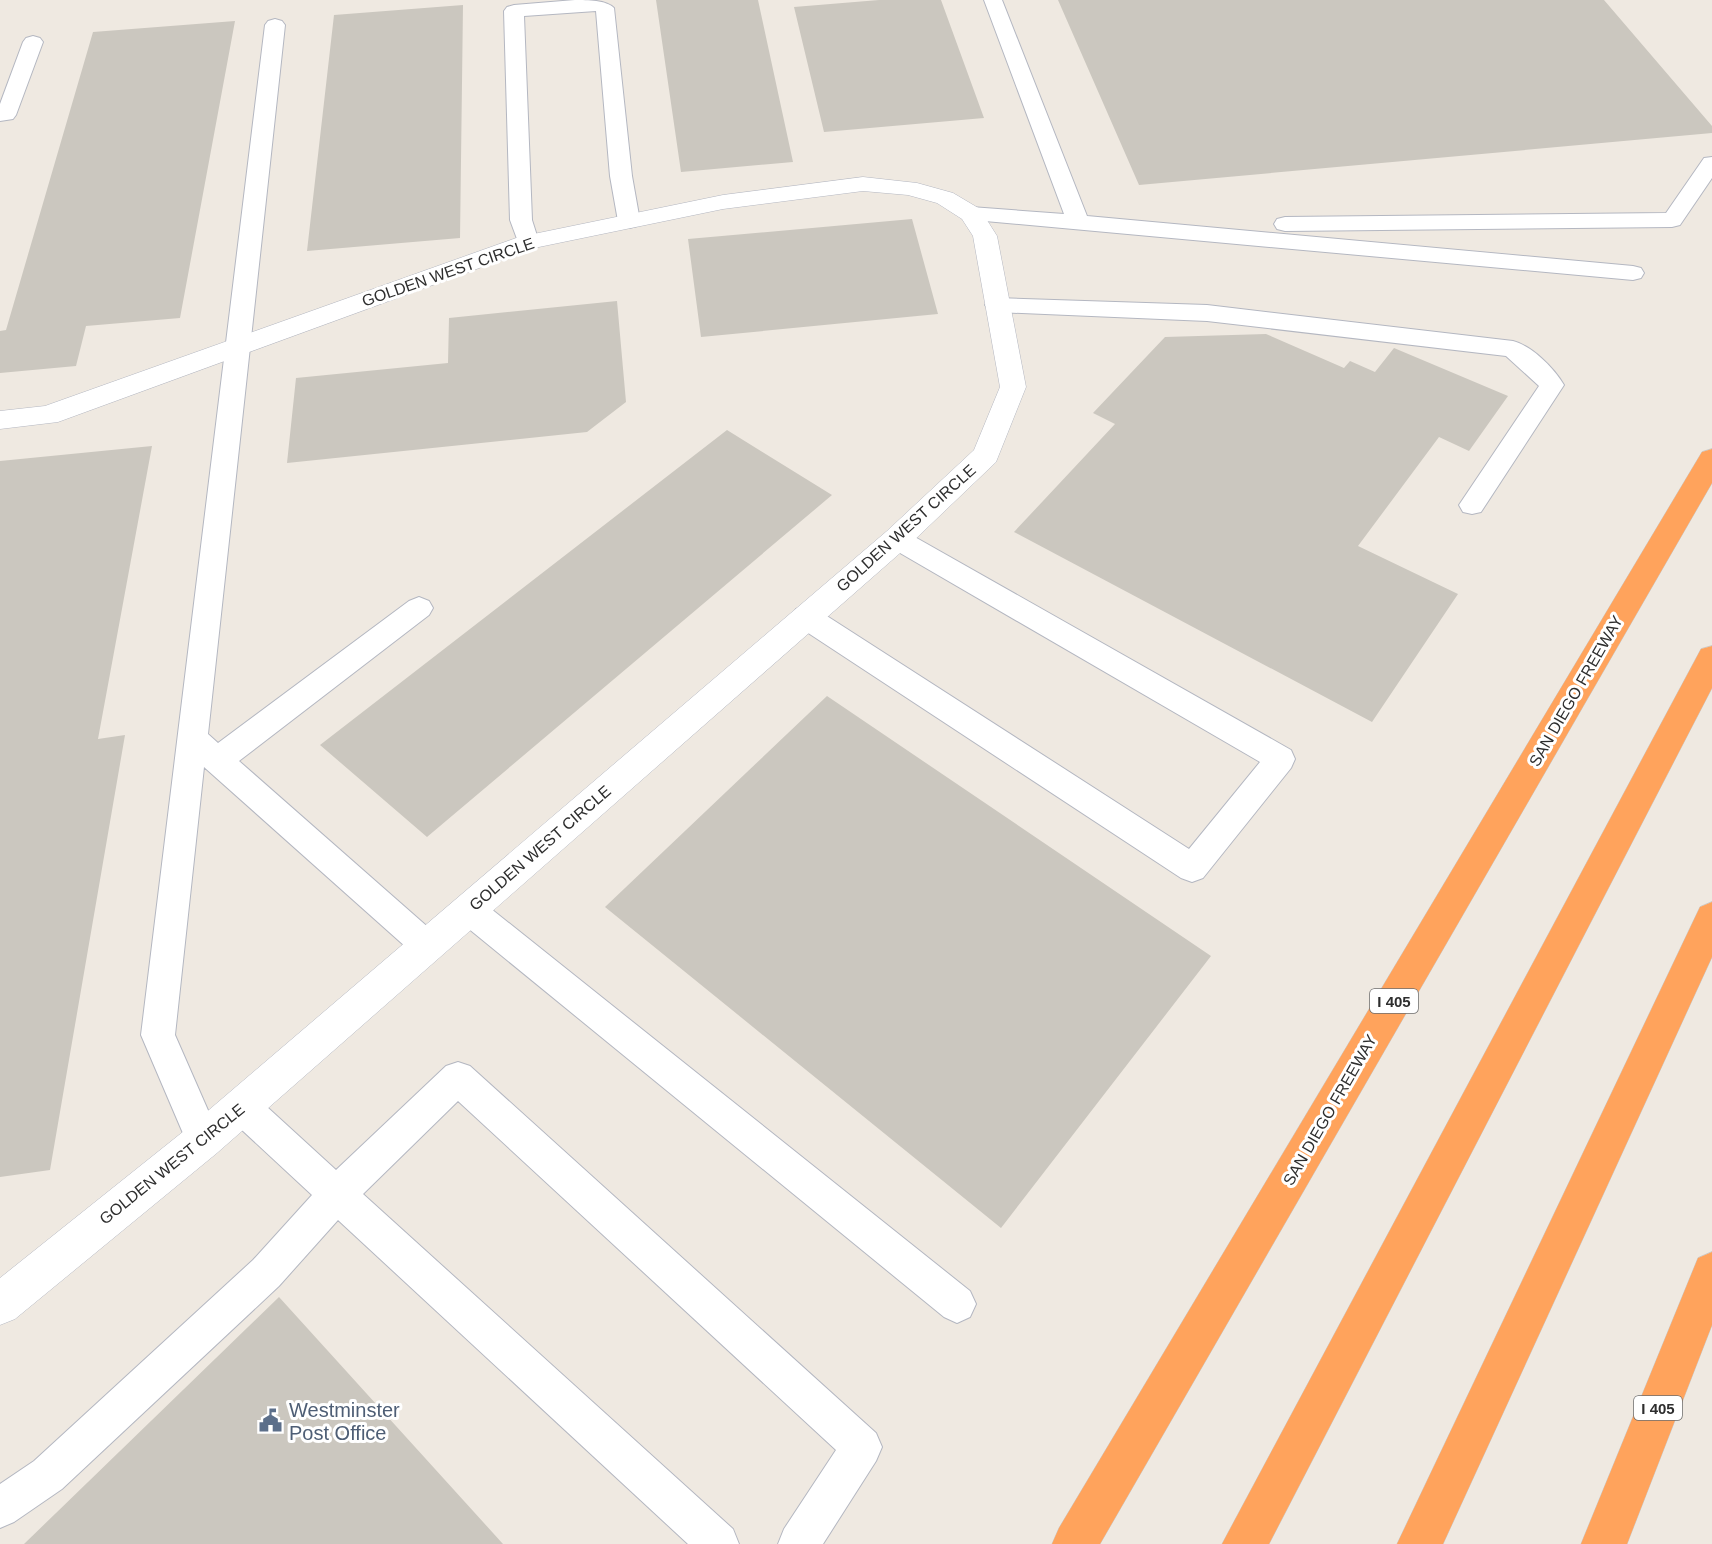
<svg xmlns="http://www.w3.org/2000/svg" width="1712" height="1544" font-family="Helvetica,sans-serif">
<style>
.building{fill:#cbc7bf}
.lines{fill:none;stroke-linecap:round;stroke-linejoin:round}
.service-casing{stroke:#b4b7c1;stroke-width:2}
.minor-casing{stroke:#b4b7c1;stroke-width:1}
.motorway-casing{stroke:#c9c9c9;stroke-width:1}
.service{fill:#fff;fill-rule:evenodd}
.minor{fill:#fff;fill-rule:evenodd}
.motorway{fill:#ffa35c;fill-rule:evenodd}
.labels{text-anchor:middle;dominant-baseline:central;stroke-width:6;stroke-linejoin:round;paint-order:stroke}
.shield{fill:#fff;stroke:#6d6d6d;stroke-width:1.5}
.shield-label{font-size:15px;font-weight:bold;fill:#2e2e2e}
.street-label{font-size:16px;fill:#2e2e2e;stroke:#fff}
.near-service-label{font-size:20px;fill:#4e5e75;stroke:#fff;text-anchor:start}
</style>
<rect width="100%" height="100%" fill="#efe9e1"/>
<path class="building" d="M 656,0 L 758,0 L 793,162 L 681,172 Z
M 879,0 L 941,0 L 984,118 L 824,132 L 794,7 Z
M 1058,0 L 1604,0 L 1712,126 L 1712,133 L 1139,185 Z
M 463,5 L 460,238 L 307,251 L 334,15 Z
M 235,21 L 180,318 L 86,326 L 76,366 L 0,373 L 0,331 L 6,330 L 93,32 Z
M 912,219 L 938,314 L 701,337 L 688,239 Z
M 617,301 L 626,402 L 587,432 L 287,463 L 296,378 L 448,363 L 449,318 Z
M 1266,334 L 1344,368 L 1350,361 L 1375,372 L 1394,348 L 1508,396 L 1469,451 L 1439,437 L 1358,546 L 1458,594 L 1372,722 L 1014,532 L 1115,424 L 1093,413 L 1165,337 Z
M 727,430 L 832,495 L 427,837 L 320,745 Z
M 152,446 L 98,739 L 125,735 L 50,1170 L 0,1177 L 0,461 Z
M 827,696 L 1211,956 L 1001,1228 L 605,907 Z
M 279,1297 L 503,1544 L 24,1544 Z"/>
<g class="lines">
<defs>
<path id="service" d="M 575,0 C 588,0 606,0 614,8 L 632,176 L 640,221 L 637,226 L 629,228 L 621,226 L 618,221 L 610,176 L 596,11 L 524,16 L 532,220 L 539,242 L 536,247 L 528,249 L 520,247 L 510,220 L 504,11 L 507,7 L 514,5 Z
M 984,0 L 1002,0 L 1087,216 L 1633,266 L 1641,268 L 1644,273 L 1641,278 L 1633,280 L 963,219 L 960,214 L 963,209 L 971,207 L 1064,214 Z
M 275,19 L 282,21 L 285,25 L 208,734 L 218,743 L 409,601 L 419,597 L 429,601 L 433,608 L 429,615 L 239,761 L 438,936 L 443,946 L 438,956 L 427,961 L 416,956 L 204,767 L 175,1035 L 221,1140 L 215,1152 L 203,1157 L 191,1152 L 141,1035 L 265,25 L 268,21 Z
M 33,36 L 40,38 L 43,42 L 16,115 L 13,119 L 0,121 L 0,104 L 23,42 L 26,38 Z
M 1712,157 L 1712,178 L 1680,225 L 1672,227 L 1285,231 L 1277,229 L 1274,224 L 1277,219 L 1285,217 L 1666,213 L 1704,158 Z
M 997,298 L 1207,305 L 1513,341 C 1532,346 1554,368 1564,385 L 1481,512 L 1472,514 L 1463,512 L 1459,505 L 1539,386 L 1506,356 L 1207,321 L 997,312 L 989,310 L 985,305 L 989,300 Z
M 897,529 L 906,532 L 1291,750 L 1295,759 L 1291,768 L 1203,878 L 1192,882 L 1181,878 L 796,625 L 792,617 L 796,609 L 806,606 L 816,609 L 1189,849 L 1260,762 L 888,546 L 884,539 L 888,532 Z
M 469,896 L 480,900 L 970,1291 L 976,1304 L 970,1317 L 957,1323 L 944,1317 L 458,920 L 453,910 L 458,900 Z
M 458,1062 L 470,1066 L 876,1433 L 882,1447 L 876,1461 L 823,1544 L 778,1544 L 784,1529 L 836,1450 L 458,1101 L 363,1194 L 733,1529 L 739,1544 L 688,1544 L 338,1220 L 279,1286 L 62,1489 L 14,1522 L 0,1528 L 0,1484 L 34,1461 L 253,1260 L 312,1195 L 230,1119 L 225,1107 L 230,1095 L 242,1090 L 254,1095 L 336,1170 L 446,1066 Z"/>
<path id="minor" d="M 863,177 L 917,183 L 953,193 L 980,209 L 997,236 L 1026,387 L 996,462 L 907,547 L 217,1153 L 15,1319 L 0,1325 L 0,1278 L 189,1127 L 887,531 L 974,450 L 1000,387 L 973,236 L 962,219 L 937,203 L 908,195 L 863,191 L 723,209 L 534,248 L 58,422 L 0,429 L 0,411 L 45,406 L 519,237 L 723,195 Z"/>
<path id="motorway" d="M 1712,449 L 1712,483 L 1100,1544 L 1052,1544 L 1059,1528 L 1702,452 Z
M 1712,646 L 1712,688 L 1269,1544 L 1222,1544 L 1701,649 Z
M 1712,902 L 1712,957 L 1443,1544 L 1397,1544 L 1700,907 Z
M 1712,1252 L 1712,1325 L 1627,1544 L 1581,1544 L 1698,1258 Z"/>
</defs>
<use href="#service" class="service-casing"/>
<use href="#minor" class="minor-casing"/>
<use href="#motorway" class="motorway-casing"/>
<use href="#service" class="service"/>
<use href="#minor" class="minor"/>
<use href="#motorway" class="motorway"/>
</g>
<defs>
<symbol id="civic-bare" viewBox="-9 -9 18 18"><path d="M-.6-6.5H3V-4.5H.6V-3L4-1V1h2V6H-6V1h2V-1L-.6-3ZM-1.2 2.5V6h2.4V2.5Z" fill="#5c6f8a" stroke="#fff" stroke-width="2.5" paint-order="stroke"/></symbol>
</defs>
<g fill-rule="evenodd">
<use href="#civic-bare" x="254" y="1404" width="33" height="33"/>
</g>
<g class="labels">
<g class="shield">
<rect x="1370" y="989" width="48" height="24" rx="4.5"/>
<rect x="1634" y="1396" width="48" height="24" rx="4.5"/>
</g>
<g class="shield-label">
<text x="1394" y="1001">I 405</text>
<text x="1658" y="1408">I 405</text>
</g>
<g class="street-label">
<text transform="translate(448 272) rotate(-19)">GOLDEN WEST CIRCLE</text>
<text transform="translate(906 528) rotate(-42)">GOLDEN WEST CIRCLE</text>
<text transform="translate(1576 691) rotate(-60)">SAN DIEGO FREEWAY</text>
<text transform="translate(540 848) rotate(-41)">GOLDEN WEST CIRCLE</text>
<text transform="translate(1330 1110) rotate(-60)">SAN DIEGO FREEWAY</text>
<text transform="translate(172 1164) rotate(-39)">GOLDEN WEST CIRCLE</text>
</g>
<g class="near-service-label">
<text x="289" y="1410">Westminster<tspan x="289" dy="23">Post Office</tspan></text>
</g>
</g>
</svg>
